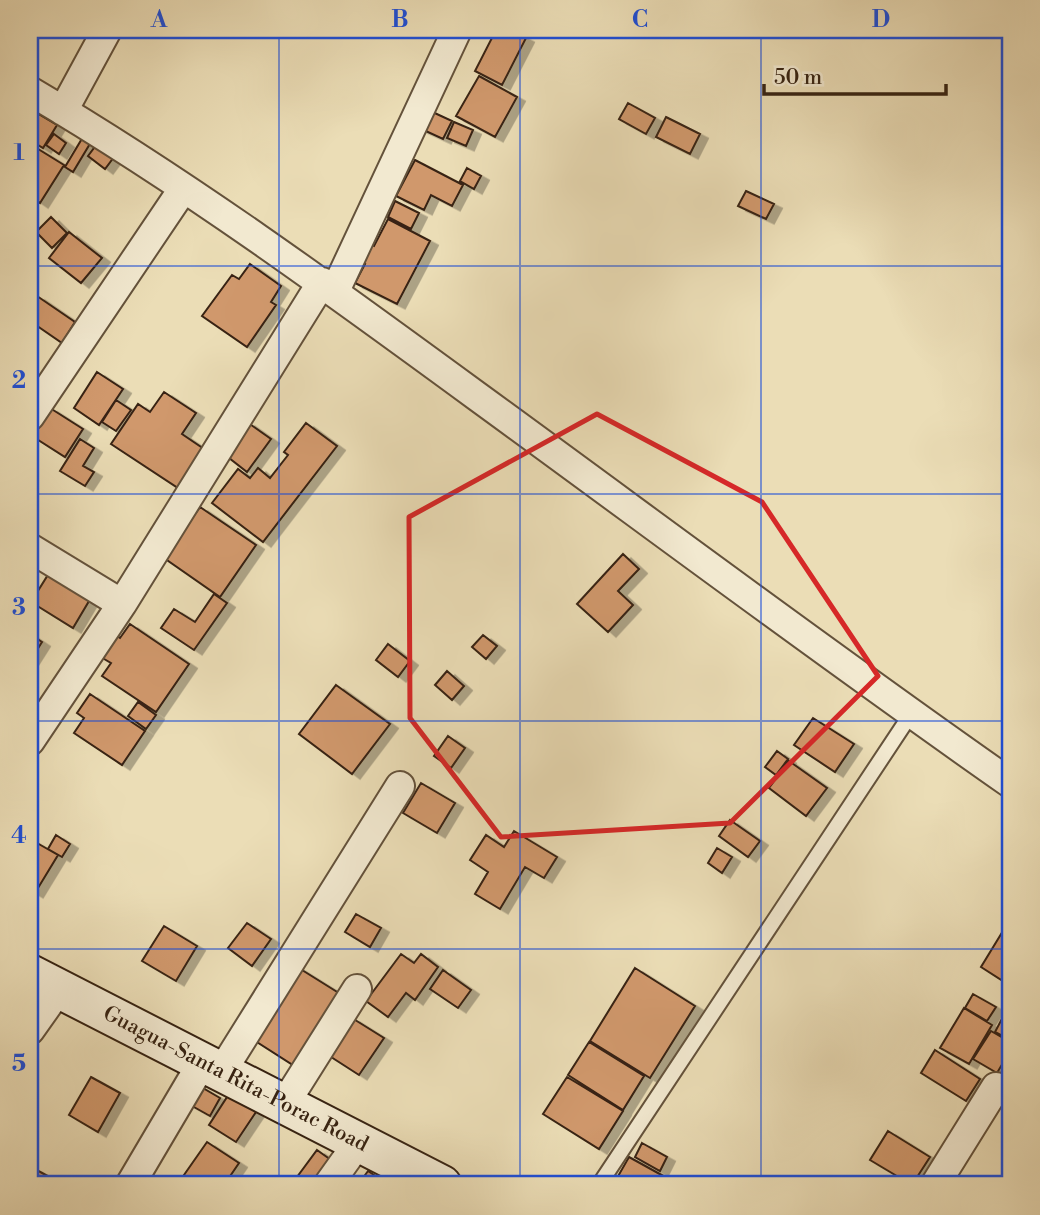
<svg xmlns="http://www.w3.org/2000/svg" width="1040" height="1215" font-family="'Libre Bodoni',serif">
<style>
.building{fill:#d0986c;stroke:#372312;stroke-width:2;filter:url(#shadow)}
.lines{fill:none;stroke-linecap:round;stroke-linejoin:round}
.service-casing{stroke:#64523b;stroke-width:18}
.minor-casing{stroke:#64523b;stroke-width:32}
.secondary-casing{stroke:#372312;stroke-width:42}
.service{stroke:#f2e9d0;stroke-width:14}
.minor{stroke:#f2e9d0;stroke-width:28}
.secondary{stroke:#f2e9d0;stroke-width:38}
.marked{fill:none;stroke:#d62828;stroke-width:5;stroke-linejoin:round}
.grid{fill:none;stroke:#1d4ed8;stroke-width:2;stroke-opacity:0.55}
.labels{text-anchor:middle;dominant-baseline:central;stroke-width:7;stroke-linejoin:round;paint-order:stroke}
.street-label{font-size:21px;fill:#372312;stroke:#f2e9d0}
.neatline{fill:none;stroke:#1d4ed8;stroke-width:2.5}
.grid-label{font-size:23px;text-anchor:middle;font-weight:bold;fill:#1d4ed8}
</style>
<defs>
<filter id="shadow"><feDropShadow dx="8" dy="4.5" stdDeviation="0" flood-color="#0004"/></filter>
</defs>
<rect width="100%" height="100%" fill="#ebddb6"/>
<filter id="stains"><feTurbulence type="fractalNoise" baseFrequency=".00286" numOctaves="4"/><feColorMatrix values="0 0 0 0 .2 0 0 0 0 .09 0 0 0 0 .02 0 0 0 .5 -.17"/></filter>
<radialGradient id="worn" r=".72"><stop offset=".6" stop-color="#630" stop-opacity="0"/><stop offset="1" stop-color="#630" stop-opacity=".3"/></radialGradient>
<path class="building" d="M 496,30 L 511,30 L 526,38 L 502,85 L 475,71 Z
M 479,76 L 517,97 L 495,137 L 456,116 Z
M 628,103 L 655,118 L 646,134 L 619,119 Z
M 30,109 L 57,125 L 43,148 L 30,140 Z
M 426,109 L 452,121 L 443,139 L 417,127 Z
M 666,117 L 700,134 L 690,154 L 656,137 Z
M 454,122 L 473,130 L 466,146 L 447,138 Z
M 54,134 L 66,143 L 59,154 L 46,145 Z
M 83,137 L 91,142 L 73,172 L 65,167 Z
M 30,144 L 64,165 L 40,203 L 30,196 Z
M 97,144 L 114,157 L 105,169 L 88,156 Z
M 415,160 L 463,185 L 452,206 L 431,195 L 424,210 L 396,196 Z
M 467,168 L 481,176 L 474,189 L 460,181 Z
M 746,191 L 774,204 L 766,219 L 738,206 Z
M 395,201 L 419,213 L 411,229 L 388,217 Z
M 51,217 L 67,233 L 52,248 L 36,232 Z
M 388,219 L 430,241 L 397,304 L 355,283 L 365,264 L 353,258 L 362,240 L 374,246 Z
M 69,232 L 102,258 L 81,283 L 49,258 Z
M 250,264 L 281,286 L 271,302 L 276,305 L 247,347 L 202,316 L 232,275 L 239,279 Z
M 37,296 L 75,322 L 62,343 L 30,321 L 30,307 Z
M 97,372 L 123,389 L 99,425 L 74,408 Z
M 164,392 L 196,413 L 182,434 L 204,449 L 178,488 L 111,444 L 138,404 L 150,412 Z
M 116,400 L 131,410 L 116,431 L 102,422 Z
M 50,408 L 83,429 L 65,457 L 32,436 Z
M 247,422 L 271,439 L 247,472 L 224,454 Z
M 306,423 L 337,446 L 263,542 L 212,503 L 238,469 L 250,478 L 258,468 L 270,478 L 288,455 L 284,452 Z
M 80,439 L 94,448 L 83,466 L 94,472 L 85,486 L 60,471 Z
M 200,507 L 256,545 L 220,597 L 164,558 Z
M 623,554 L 639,569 L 618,591 L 633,605 L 608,632 L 577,604 Z
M 51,570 L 92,596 L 73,628 L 31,602 Z
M 214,594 L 227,603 L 194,650 L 161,628 L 174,609 L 195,622 Z
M 130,624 L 189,664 L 156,712 L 102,676 L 111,663 L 99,656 L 114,634 L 120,638 Z
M 30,634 L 42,642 L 30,661 Z
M 483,635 L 497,646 L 486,659 L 472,647 Z
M 388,644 L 410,661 L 398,677 L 376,660 Z
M 447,671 L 464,686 L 452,700 L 435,685 Z
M 336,685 L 390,724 L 352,774 L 299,734 Z
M 90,694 L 145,731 L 122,765 L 74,733 L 84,718 L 77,713 Z
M 138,702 L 156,715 L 146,729 L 128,716 Z
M 813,718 L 854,744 L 835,772 L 794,745 Z
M 448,736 L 465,748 L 451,768 L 434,756 Z
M 777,751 L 788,759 L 776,775 L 765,767 Z
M 789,761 L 827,788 L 806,816 L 769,788 Z
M 421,783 L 455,803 L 437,833 L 403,813 Z
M 730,820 L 760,841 L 748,857 L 719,836 Z
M 514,831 L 557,857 L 544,878 L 525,867 L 500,909 L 475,894 L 488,872 L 470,860 L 486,835 L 504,847 Z
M 56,835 L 70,844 L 62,857 L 48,849 Z
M 30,839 L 58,855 L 35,893 L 30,890 Z
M 717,848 L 732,857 L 722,873 L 708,863 Z
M 356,914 L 381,928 L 370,947 L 345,932 Z
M 247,923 L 271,939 L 252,966 L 228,948 Z
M 164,926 L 197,946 L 176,981 L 142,961 Z
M 1006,926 L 1010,929 L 1010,970 L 1003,981 L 981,967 Z
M 401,954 L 414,963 L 421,954 L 438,967 L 415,1000 L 406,993 L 388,1017 L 366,1001 Z
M 294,965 L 342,995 L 296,1067 L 249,1037 Z
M 635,968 L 695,1006 L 650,1078 L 590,1041 Z
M 443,970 L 471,990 L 458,1008 L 430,989 Z
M 973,994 L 996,1007 L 987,1021 L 965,1008 Z
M 964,1008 L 992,1025 L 969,1064 L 940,1048 Z
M 1005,1013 L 1010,1016 L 1010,1040 L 995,1032 Z
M 352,1018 L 384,1038 L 359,1075 L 328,1055 Z
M 991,1031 L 1010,1042 L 1010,1051 L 997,1073 L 973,1059 Z
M 589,1042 L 644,1076 L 623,1110 L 568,1075 Z
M 935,1050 L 980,1079 L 966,1101 L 921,1073 Z
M 91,1077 L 120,1093 L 98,1132 L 69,1115 Z
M 567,1077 L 623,1111 L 599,1149 L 543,1114 Z
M 196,1084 L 220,1098 L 210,1116 L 185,1102 Z
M 229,1094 L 256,1112 L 236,1142 L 209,1125 Z
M 888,1131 L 930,1157 L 912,1185 L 870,1160 Z
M 207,1142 L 239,1163 L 224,1185 L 177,1185 Z
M 642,1143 L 667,1157 L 660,1171 L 635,1157 Z
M 317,1150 L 338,1165 L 324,1185 L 308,1185 L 297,1177 Z
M 629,1157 L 667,1178 L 663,1185 L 613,1185 Z
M 33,1168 L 64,1185 L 30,1185 Z
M 368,1171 L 389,1185 L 336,1185 L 345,1172 L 360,1182 Z"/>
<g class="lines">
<defs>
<path id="service" d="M 599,1185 L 911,714"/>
<path id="minor" d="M 30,91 C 186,183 332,290 478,397 C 655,526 831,658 1010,783
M 63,111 L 107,30
M 335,291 L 457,30
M 30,416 L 183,189
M 30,548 L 122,604
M 30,741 L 122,604 L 322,282
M 30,1030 L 59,989
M 222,1071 L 400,786
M 284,1105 L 357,989
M 130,1185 L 202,1063
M 328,1185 L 358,1143
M 935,1185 L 996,1087"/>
<g id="secondary">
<path id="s1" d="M 30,974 L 442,1185"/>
</g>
</defs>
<use href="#service" class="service-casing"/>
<use href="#minor" class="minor-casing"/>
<use href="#secondary" class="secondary-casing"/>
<use href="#service" class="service"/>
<use href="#minor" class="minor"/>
<use href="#secondary" class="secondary"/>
</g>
<path class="marked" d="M 597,414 L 762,502 L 878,676 L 730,823 L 501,837 L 410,718 L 409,517 Z"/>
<path class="grid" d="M 279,30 L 279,1185M 520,30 L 520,1185M 761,30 L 761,1185M 30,266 L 1010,266M 30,494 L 1010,494M 30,721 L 1010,721M 30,949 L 1010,949"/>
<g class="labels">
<g class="street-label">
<text stroke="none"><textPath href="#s1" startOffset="231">Guagua-Santa Rita-Porac Road</textPath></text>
</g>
</g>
<rect width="1040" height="1215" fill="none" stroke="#ebddb6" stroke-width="77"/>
<path d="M764 84v10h182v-10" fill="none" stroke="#372312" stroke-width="3.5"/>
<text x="774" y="84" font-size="21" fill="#372312" stroke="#f2e9d0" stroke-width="5" paint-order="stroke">50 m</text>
<rect x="38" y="38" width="964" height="1138" class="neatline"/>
<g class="grid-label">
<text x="159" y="27">A</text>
<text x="400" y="27">B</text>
<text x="640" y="27">C</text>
<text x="881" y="27">D</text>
<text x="19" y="160">1</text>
<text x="19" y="388">2</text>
<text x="19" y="615">3</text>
<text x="19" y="843">4</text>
<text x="19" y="1071">5</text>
</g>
<rect width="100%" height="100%" filter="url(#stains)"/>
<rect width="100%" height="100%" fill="url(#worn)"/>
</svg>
